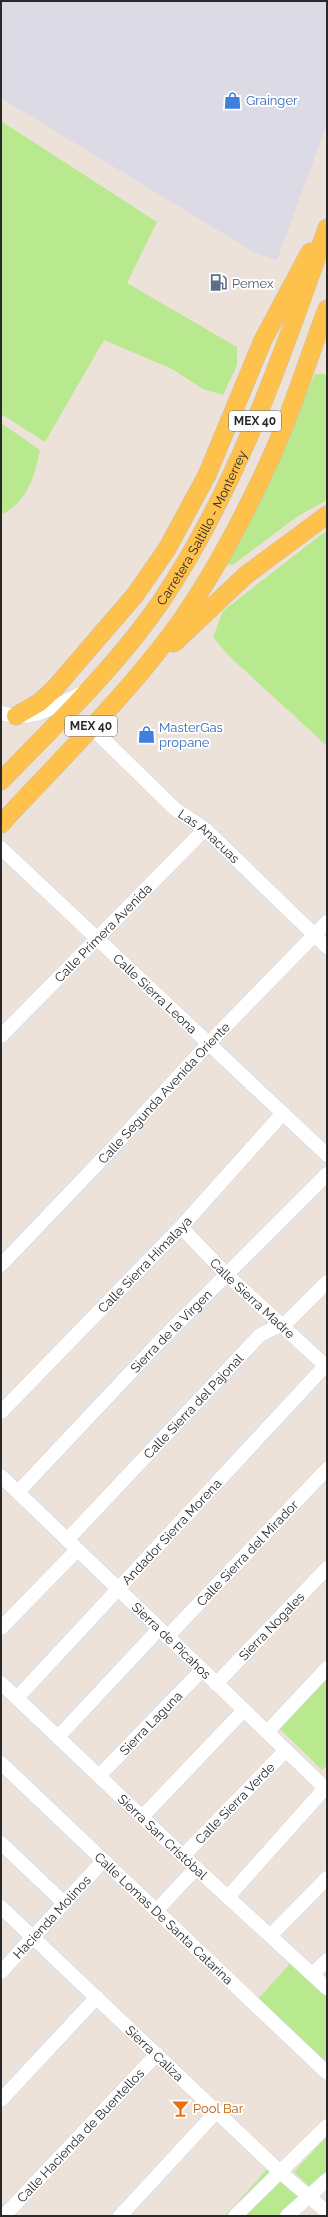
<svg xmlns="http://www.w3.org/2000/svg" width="328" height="2217" font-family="Raleway,sans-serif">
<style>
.industrial{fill:#dcdae4}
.green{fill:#b8e98f}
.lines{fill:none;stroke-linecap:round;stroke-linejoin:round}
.minor-casing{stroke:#ced4e4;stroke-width:15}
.major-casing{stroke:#c3c3c3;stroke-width:19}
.minor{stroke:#fff;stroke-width:14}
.major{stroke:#fec14c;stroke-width:18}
.labels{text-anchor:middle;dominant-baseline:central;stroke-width:4;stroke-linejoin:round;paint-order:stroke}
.shield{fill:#fff;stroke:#696969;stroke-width:1}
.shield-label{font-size:12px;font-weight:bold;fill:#292929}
.shop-label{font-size:13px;fill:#366cbe;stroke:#fff;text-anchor:start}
.service-label{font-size:13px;fill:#4e5e75;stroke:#fff;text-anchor:start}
.street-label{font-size:13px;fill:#292929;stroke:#fff}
.food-label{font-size:13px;fill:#c56008;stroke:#fff;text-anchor:start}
</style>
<rect width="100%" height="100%" fill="#ede2d9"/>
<path class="industrial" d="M 1,1 L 327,1 L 327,124 L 277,260 L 255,253 L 1,98 Z"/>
<path class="green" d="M 1,121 L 157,222 L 127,283 L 237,347 L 237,365 L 223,395 L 203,389 L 172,369 L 104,340 L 45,442 L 1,414 Z
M 315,374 L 325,374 L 327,378 L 327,500 L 298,516 L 234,564 L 226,565 Z
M 1,423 L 40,450 C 34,478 28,501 1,515 Z
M 327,530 L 327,746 L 229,656 L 213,637 L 223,611 Z
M 327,1677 L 327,1765 L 322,1770 L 280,1729 Z
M 293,1960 L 327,1993 L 327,2063 L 257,2000 Z
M 327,2136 L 327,2170 L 311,2188 L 294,2172 Z
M 268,2168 L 299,2198 L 282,2216 L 225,2216 Z"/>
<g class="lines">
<defs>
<g id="minor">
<path d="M 1,713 C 31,723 54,707 80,694"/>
<path id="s1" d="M 91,727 L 175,809 L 205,829 L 327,947"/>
<path id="s2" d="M 1,848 L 327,1155"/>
<path id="s3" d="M 1,1036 L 205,829"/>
<path id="s4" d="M 181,1227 L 227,1275 L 327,1367"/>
<path id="s5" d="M 1,1265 L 107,1154 L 209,1043 L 327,922"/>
<path id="s6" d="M 1,1412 L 181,1227 L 283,1113"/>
<path id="s7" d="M 1,1476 L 325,1788"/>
<path id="s8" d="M 18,1492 L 163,1338 L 327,1174"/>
<path id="s9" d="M 67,1540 L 260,1335 L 288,1321 L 327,1282"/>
<path d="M 1,1628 L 77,1550"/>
<path id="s10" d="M 167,1637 L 327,1469"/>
<path id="s11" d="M 1,1683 L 183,1856 L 327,1988"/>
<path id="s12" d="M 216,1684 L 327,1568"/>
<path id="s13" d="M 17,1698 L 325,1366"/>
<path d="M 267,1732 L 327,1668"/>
<path d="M 58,1737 L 159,1629"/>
<path id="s14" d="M 1,1763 L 327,2073"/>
<path id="s15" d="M 99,1776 L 202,1670"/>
<path d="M 142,1817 L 244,1710"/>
<path d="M 1,1843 L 64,1903"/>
<path id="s16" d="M 183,1856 L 286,1750"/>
<path d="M 228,1897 L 327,1786"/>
<path id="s17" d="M 1,1907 L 279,2171 L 327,2212"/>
<path d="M 156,1911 L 196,1868"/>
<path d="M 271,1935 L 327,1878"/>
<path id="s18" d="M 1,1972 L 103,1861"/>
<path d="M 313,1974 L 327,1960"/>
<path d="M 1,2100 L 97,1997"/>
<path id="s19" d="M 4,2216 L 157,2054"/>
<path d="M 120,2216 L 217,2111"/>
<path d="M 235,2216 L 327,2126"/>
<path d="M 287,2216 L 327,2180"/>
</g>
<g id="major">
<path d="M 174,643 L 246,575 L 327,515"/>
<path d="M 16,716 L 40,702 L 55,688 L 135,595 L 167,549 L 207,475 L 263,340 L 310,252"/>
<path id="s20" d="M 1,781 C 56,724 115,668 160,603 C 237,489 282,356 327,228"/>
<path d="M 1,824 C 59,761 128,694 178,625 C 216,571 247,511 274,451 C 294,405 309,356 327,309"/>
</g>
</defs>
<use href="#minor" class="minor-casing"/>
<use href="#major" class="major-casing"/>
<use href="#minor" class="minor"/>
<use href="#major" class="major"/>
</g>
<defs>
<symbol id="shop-bare" viewBox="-9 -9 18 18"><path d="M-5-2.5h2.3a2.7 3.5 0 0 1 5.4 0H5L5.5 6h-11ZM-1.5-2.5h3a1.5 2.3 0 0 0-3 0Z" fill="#3f7fe0" stroke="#fff" stroke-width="2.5" paint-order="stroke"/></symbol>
<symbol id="fuel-bare" viewBox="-9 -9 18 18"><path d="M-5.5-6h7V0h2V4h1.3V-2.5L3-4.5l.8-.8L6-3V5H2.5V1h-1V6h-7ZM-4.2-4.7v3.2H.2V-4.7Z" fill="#5c6f8a" stroke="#fff" stroke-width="2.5" paint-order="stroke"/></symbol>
<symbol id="bar-bare" viewBox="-9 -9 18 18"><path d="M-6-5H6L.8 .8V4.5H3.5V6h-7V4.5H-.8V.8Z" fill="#e8710a" stroke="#fff" stroke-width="2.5" paint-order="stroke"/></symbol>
</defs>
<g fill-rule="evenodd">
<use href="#shop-bare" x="220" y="88" width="25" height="25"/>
<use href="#fuel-bare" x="206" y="270" width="25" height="25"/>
<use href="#shop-bare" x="134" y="722" width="25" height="25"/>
<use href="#bar-bare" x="168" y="2096" width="25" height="25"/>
</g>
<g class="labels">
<g class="shield">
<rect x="229" y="411" width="52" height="20" rx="3"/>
<rect x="65" y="716" width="52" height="20" rx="3"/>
</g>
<g class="shield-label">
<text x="255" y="421">MEX 40</text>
<text x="91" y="726">MEX 40</text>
</g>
<g class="shop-label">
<text x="246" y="100">Grainger</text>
<text x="159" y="727">MasterGas<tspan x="159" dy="15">propane</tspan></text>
</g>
<g class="service-label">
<text x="232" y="283">Pemex</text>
</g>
<g class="street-label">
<text stroke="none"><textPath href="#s20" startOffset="325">Carretera Saltillo - Monterrey</textPath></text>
<text stroke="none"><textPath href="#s1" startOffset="161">Las Anacuas</textPath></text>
<text stroke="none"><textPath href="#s3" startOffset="145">Calle Primera Avenida</textPath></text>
<text stroke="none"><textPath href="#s2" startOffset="212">Calle Sierra Leona</textPath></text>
<text stroke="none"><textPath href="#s5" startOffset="237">Calle Segunda Avenida Oriente</textPath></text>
<text stroke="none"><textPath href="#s6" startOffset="206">Calle Sierra Himalaya</textPath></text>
<text stroke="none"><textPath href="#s4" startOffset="101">Calle Sierra Madre</textPath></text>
<text stroke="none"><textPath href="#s8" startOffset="222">Sierra de la Virgen</textPath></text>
<text stroke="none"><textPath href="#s9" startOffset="184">Calle Sierra del Pajonal</textPath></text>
<text stroke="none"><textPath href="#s13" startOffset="227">Andador Sierra Morena</textPath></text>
<text stroke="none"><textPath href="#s10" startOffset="116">Calle Sierra del Mirador</textPath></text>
<text stroke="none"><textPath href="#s12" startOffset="80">Sierra Nogales</textPath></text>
<text stroke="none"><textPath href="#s7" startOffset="237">Sierra de Picahos</textPath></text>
<text stroke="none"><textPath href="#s15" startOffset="74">Sierra Laguna</textPath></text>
<text stroke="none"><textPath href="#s16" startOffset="74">Calle Sierra Verde</textPath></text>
<text stroke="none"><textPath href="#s11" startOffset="223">Sierra San Cristóbal</textPath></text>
<text stroke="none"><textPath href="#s18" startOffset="75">Hacienda Molinos</textPath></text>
<text stroke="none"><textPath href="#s14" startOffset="225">Calle Lomas De Santa Catarina</textPath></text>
<text stroke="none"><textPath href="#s17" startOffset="212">Sierra Caliza</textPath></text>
<text stroke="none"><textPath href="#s19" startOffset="111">Calle Hacienda de Buentellos</textPath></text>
</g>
<g class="food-label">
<text x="193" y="2108">Pool Bar</text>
</g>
</g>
<rect width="328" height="2217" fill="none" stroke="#292929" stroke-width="4"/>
</svg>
